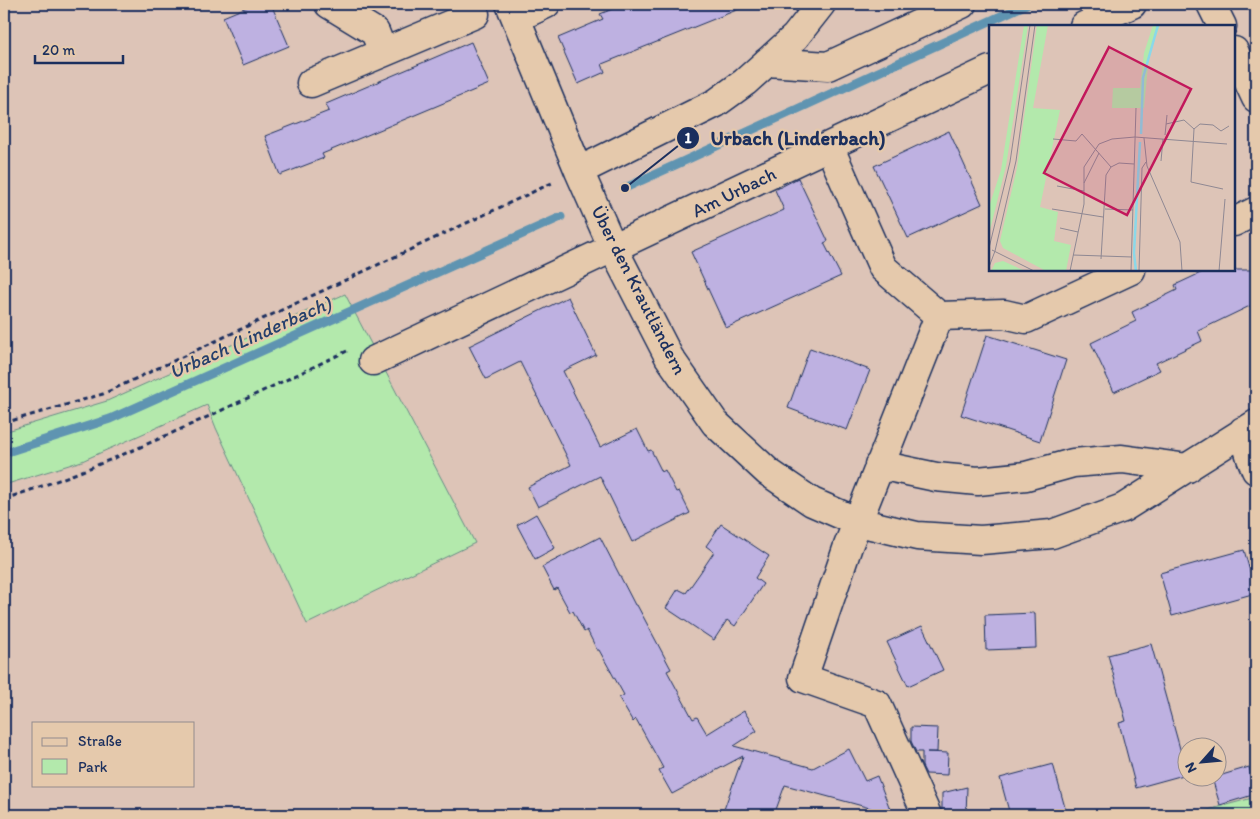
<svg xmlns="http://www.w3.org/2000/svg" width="1260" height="819" font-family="Itim,sans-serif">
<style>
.green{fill:#b3e9ac;stroke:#678c85}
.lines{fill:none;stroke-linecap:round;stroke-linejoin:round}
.stream{stroke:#5e94b1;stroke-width:9}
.building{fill:#beb1e1;stroke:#1b2f5e}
.minor-casing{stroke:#1b2f5e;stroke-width:31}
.path{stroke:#1b2f5e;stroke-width:3;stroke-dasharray:5 4;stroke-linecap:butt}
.minor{stroke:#e5c9ac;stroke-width:28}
.labels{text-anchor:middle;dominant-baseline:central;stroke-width:4.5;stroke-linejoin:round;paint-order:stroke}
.street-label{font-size:19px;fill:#1b2f5e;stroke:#e5c9ac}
.water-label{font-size:20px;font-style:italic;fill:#26406c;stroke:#e5c9ac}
.inset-river{fill:none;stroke:#8ad8e9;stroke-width:2.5}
.inset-road{fill:none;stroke:#8f8893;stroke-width:1}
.view{fill:#c2185b;fill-opacity:0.15;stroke:#c2185b;stroke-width:2.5}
.inset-edge{fill:none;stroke:#1b2f5e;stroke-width:2.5}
.leader{fill:none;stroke:#1b2f5e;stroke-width:2}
.callout-dot{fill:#1b2f5e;stroke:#e5c9ac;stroke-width:2}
.mark-label{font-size:15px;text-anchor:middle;font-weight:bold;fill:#fff}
.callout-label{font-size:20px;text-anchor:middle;font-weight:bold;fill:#1b2f5e;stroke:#e5c9ac;stroke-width:4.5;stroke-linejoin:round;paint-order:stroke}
</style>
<rect width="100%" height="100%" fill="#ddc4b7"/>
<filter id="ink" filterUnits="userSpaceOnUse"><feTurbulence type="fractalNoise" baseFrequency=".02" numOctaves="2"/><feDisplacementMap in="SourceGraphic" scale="10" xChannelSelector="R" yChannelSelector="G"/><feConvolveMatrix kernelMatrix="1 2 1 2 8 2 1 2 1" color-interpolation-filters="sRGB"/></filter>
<g filter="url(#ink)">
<path class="green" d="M 345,294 L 475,543 L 307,624 L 216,428 L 207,405 L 82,461 L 4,485 L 4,432 L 107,401 Z
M 1256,797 L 1256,815 L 1189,815 Z"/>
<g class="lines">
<path class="stream" d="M 625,188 L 1027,4
M 4,453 L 110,419 L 561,217"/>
</g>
<path class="building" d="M 254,4 L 271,4 L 289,46 L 243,65 L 223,17 Z
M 625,4 L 749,4 L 749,5 L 602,64 L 605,72 L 578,84 L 558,38 L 603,19 L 600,14 Z
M 471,42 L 489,84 L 322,154 L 324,158 L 280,175 L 265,136 L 329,111 L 326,104 Z
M 949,131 L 982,204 L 908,238 L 874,166 Z
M 798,178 L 828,241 L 824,243 L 841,276 L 726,328 L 691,252 L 784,210 L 775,190 Z
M 1207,270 L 1256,270 L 1256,303 L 1198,331 L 1202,341 L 1156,363 L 1160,370 L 1114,392 L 1091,343 L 1136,321 L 1132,312 L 1177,290 L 1175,285 Z
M 568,297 L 596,355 L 563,371 L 600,447 L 637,429 L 648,451 L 651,450 L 662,472 L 665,470 L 676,492 L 679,491 L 690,513 L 632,542 L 600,476 L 538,507 L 528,487 L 571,465 L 520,362 L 486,379 L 469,346 Z
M 987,335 L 1066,360 L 1040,441 L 961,415 Z
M 810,348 L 870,370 L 847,430 L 788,408 Z
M 536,514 L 555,548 L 535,559 L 517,525 Z
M 721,524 L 769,556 L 755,578 L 763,584 L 735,626 L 727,620 L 714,640 L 666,608 L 678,589 L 686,593 L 700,573 L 714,552 L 706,546 Z
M 600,537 L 635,605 L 637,605 L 671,669 L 667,671 L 693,719 L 697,717 L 707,734 L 744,711 L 757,731 L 734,746 L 813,768 L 849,749 L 865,781 L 877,776 L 892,814 L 785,785 L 774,815 L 722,815 L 743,756 L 672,794 L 659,771 L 663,768 L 636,719 L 633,722 L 619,698 L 624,695 L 599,650 L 597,650 L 587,630 L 584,632 L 573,611 L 570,612 L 557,588 L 554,590 L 542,567 Z
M 1244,550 L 1256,593 L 1172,616 L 1160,573 Z
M 1035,613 L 1036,648 L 986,650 L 985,615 Z
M 922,626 L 943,670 L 908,686 L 887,642 Z
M 1151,644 L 1187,774 L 1136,788 L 1119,723 L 1126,721 L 1108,655 Z
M 911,727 L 938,728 L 937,752 L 927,752 L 948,753 L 947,775 L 926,774 L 922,766 L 922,752 L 916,752 L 911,741 Z
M 1053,764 L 1067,815 L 1010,815 L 1000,778 Z
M 1249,767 L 1256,794 L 1220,805 L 1212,778 Z
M 967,787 L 966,815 L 942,815 L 942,793 Z"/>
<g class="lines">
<defs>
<path id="minor" d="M 329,4 L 375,32 L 383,52
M 510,4 L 579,171 L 613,248 L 669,357 L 715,423 L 768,472 L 812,502 L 858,522 L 917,536 L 981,540 L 1052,534 L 1123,508 L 1256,424
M 1211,4 L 1222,26
M 516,18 L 546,4
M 1084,26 L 1132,4
M 1234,51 L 1256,98
M 767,62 L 828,66 L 962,4
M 311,83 L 475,14
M 829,146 L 883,268 L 939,316 L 1004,314 L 1026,319 L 1131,270
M 579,171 L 716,103 L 745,82 L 795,37 L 821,4
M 1234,222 L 1256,211
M 373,361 L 990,70
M 1243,431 L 1251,458 L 1256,470
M 879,465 L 936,477 L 978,481 L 1026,476 L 1073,463 L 1122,459 L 1188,468
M 927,815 L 877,704 L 803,678 L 848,546 L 939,316"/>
</defs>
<use href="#minor" class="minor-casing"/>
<path class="path" d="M 4,423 L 103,394 L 554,182
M 4,499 C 122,461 234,404 347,351"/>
<use href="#minor" class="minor"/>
</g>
</g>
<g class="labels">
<g class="street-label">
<text transform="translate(734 192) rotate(-26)">Am Urbach</text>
<text transform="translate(639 290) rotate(63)">Über den Krautländern</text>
</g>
<g class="water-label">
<text transform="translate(250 337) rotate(-24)">Urbach (Linderbach)</text>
</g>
</g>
<g transform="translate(989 25)">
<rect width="246" height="246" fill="#ddc4b7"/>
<path d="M 35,0 L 39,0 L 17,141 L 0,209 L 0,182 L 12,145 ZM 48,0 L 59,0 L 44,83 L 71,85 L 51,182 L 69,187 L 65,216 L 82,220 L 77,246 L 57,246 L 14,223 L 11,216 L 28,143 ZM 164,0 L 171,0 L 160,31 L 155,83 L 123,83 L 124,63 L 151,63 L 155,28 ZM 14,236 L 36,246 L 2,246 L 6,238 Z" fill="#b3e9ac"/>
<path class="inset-river" d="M 152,109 L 154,53 L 169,0M 147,246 L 145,228 L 151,117"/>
<path class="inset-road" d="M 177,99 L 195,95 L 205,104M 176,110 L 178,90M 155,113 L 158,141 L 191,217 L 193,246M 64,114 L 87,116 L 93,109 L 122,142M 172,136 L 174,114M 95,158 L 110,128M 68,161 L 95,166M 234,164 L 202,157 L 205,104 L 211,99 L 224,100 L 232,106 L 240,101M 63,184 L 114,192M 116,184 L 144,185M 71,203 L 89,207M 0,223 L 21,137 L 41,0M 3,225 L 45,246M 6,226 L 27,136 L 46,0M 84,230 L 143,232M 112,234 L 117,150 L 122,142 L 130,138 L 145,139M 0,242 L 6,226M 81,246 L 95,179 L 95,142 L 110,119 L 123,114 L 146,112 L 238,119M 142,246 L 147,83M 150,246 L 153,143 L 157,137M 230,246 L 236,174"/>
<path class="view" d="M 120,22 L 202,64 L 138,190 L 55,148 Z"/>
<rect width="246" height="246" class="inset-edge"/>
</g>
<path class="leader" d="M625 188L688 138"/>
<g class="callout-dot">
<circle cx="625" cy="188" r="5"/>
<circle cx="688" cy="138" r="12"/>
</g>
<g class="mark-label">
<text x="688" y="143">1</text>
</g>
<g class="callout-label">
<text x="798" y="145">Urbach (Linderbach)</text>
</g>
<rect width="1260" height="819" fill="none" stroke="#e5c9ac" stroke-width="20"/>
<rect x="10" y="10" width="1240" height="799" fill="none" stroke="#1b2f5e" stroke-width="2" filter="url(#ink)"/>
<rect x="32" y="722" width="162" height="65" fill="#e5c9ac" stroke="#948b8d"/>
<rect x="42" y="738" width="25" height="8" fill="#e5c9ac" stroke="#948b8d"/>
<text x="78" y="746" font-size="15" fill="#1b2f5e">Straße</text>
<rect x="42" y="759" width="25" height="15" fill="#b3e9ac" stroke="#948b8d"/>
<text x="78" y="772" font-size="15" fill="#1b2f5e">Park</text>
<g transform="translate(1202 762) rotate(243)"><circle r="24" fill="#e5c9ac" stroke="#948b8d"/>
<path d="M0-4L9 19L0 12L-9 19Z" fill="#1b2f5e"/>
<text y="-8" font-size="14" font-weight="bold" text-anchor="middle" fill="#1b2f5e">N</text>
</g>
<path d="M35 55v8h88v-8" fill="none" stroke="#1b2f5e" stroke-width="2.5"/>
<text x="42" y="55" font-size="15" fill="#1b2f5e" stroke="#e5c9ac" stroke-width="4" paint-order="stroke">20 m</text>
</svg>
